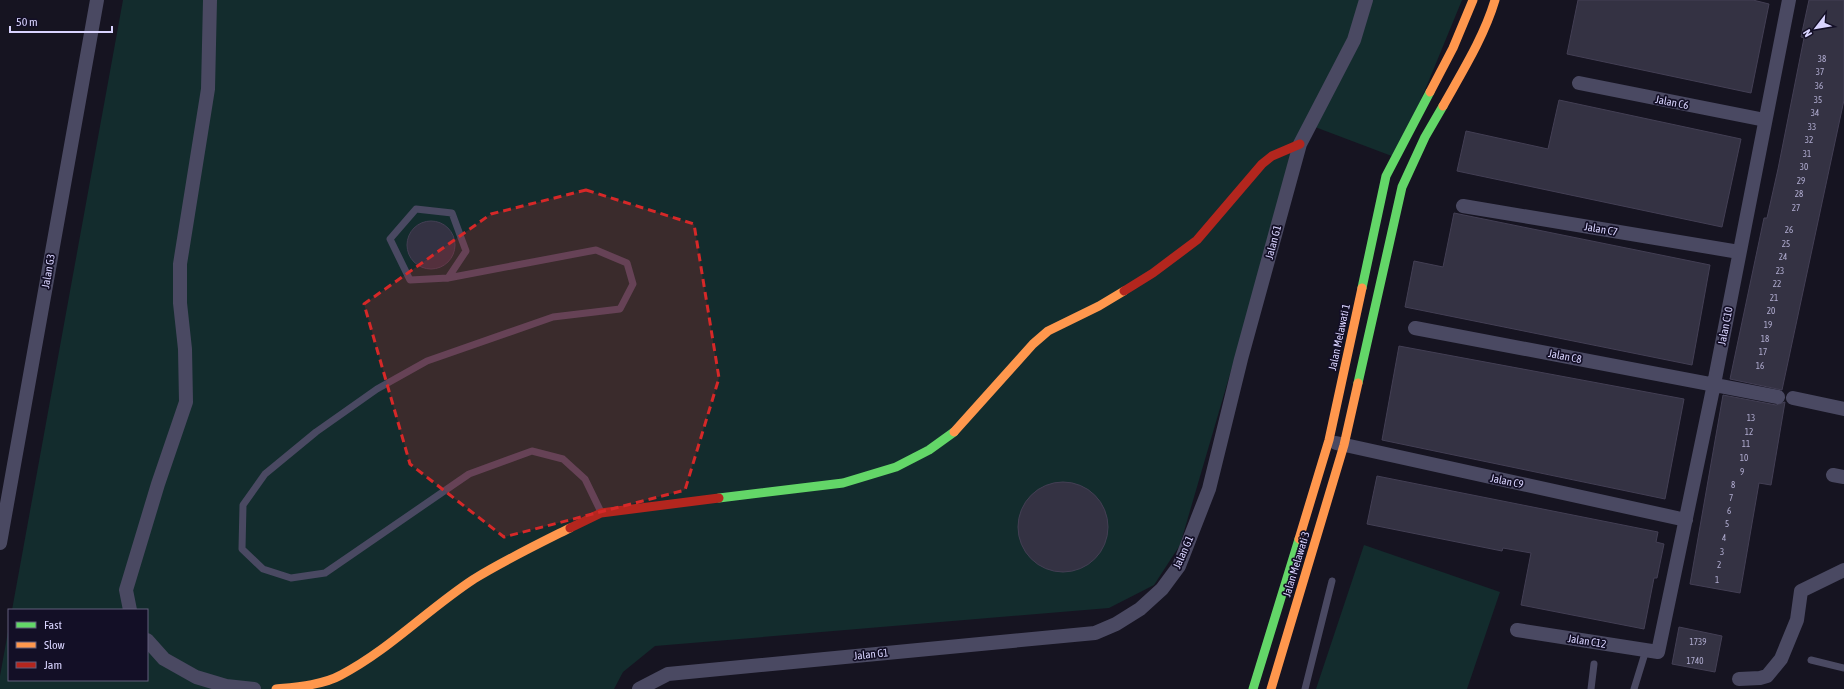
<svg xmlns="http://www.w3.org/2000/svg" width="1844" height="689" font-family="'Asap Condensed',sans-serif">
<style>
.green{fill:#132c2d}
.building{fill:#343243;stroke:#433f54}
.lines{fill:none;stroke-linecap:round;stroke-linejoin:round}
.lane{stroke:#4a4962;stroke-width:7}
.street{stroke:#4a4962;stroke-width:14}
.fast{stroke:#63d668;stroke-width:9}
.slow{stroke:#ff974d;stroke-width:9}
.jam{stroke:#b3261e;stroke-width:9}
.marked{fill:#d62828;fill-opacity:0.2;stroke:#d62828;stroke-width:3;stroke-dasharray:8 5;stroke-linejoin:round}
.labels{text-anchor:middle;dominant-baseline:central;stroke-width:3.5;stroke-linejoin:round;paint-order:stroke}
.number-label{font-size:9px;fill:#b0acd0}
.street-label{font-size:11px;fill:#d9d4ff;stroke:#130f26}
</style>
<rect width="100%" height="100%" fill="#161421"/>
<path class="green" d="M 123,0 L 1462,0 L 1397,158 L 1315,127 L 1290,177 L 1237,350 L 1180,545 L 1154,585 L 1109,608 L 655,646 L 623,672 L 614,689 L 0,689 L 0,676 L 9,626 L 9,680 L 147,680 L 147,610 L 12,610 Z
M 1364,545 L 1500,592 L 1467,689 L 1316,689 Z"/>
<path class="building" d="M 1578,0 L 1753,0 L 1769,4 L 1751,93 L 1567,54 Z
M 1809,0 L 1844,0 L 1844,100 L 1782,390 L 1730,379 L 1764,218 L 1767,218 L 1778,169 L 1804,38 L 1801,37 Z
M 1559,100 L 1741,139 L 1722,227 L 1457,171 L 1466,131 L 1548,149 Z
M 1454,213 L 1710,265 L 1692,365 L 1405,307 L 1414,261 L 1443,267 Z
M407 245a24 24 0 1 1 48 0a24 24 0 1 1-48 0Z
M 1399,346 L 1684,399 L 1665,499 L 1382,440 Z
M 1723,395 L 1776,405 L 1785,402 L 1771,485 L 1759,483 L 1740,593 L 1690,584 Z
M 1377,476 L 1658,532 L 1656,542 L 1664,544 L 1657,578 L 1654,578 L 1644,629 L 1521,605 L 1531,553 L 1503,548 L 1502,551 L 1367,524 Z
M1018 527a45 45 0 1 1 90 0a45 45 0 1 1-90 0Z
M 1679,627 L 1722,636 L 1715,672 L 1672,664 Z"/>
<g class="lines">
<path class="lane" d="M 448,278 L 466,251 L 452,213 L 416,209 L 390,239 L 410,280 L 448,278 L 596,250 L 627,263 L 633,284 L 620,309 L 553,317 L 427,361 L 377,389 L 316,432 L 265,474 L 243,505 L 242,549 L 263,569 L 291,578 L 325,573 L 469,474 L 532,451 L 563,459 L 585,479 L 601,512
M 1811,660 L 1844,668
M 1305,689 L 1332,581
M 1591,689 L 1594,664
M 1634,689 L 1646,650"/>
<path class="street" d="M 1579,83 L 1765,120
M 1463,206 L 1739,252
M 1415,328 L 1778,397
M 1793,398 L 1844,409
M 1336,443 L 1686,520
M 1833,475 L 1844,477
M 0,543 L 97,0
M 130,610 L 126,590 L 158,484 L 186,402 L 185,349 L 180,303 L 180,264 L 208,89 L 210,0
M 1517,630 L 1658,652 L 1714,384 L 1789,0
M 147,640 L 164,659 L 196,677 L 226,686 L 254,689
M 1739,679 L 1760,678 L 1767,676 L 1781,659 L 1797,620 L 1801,591 L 1844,570
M 639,689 L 668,674 L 1095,633 L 1116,624 L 1140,609 L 1162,589 L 1179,566 L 1209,489 L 1241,359 L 1300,144 L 1354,40 L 1366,0"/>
<path class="fast" d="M 1362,288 L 1386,176 L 1430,92
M 1358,383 L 1402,187 L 1425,137 L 1443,106
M 719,498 L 843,483 L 896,467 L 929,450 L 954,432
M 1253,689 L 1299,539"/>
<path class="slow" d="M 1430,92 L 1453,48 L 1473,0
M 1443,106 C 1462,72 1484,37 1495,0
M 954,432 L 1033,344 L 1048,331 L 1099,306 L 1124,291
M 1299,539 L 1329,440 L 1362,288
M 276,689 C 296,687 323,685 341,675 C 389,650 428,609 474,579 C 505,560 538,544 570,528
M 1271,689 L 1344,445 L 1358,383"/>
<path class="jam" d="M 1124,291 L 1153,273 L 1197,240 L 1262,164 L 1272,156 L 1300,144
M 570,528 L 601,513 L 719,498"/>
</g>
<path class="marked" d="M 586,190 L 694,224 L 719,378 L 685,490 L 504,537 L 410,464 L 364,304 L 491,214 Z"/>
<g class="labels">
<g class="number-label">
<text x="1822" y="59">38</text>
<text x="1820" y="72">37</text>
<text x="1819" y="86">36</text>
<text x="1818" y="100">35</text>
<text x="1815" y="113">34</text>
<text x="1812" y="127">33</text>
<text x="1809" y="140">32</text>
<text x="1807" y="154">31</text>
<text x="1804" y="167">30</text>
<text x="1801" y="181">29</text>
<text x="1799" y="194">28</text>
<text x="1796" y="208">27</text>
<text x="1789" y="230">26</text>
<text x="1786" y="244">25</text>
<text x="1783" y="257">24</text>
<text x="1780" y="271">23</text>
<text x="1777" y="284">22</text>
<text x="1774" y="298">21</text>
<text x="1771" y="311">20</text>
<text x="1768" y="325">19</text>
<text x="1765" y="339">18</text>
<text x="1763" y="352">17</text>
<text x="1760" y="366">16</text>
<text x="1751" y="418">13</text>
<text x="1749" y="432">12</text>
<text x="1746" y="444">11</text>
<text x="1744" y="458">10</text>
<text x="1742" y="472">9</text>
<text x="1733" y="485">8</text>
<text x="1731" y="498">7</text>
<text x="1729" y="511">6</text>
<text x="1727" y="524">5</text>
<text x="1724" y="538">4</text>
<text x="1722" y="552">3</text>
<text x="1719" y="565">2</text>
<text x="1717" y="580">1</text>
<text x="1698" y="642">1739</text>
<text x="1695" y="661">1740</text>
</g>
<g class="street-label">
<text transform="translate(1672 102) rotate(11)">Jalan C6</text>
<text transform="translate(1601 229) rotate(10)">Jalan C7</text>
<text transform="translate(1273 242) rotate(-75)">Jalan G1</text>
<text transform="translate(48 271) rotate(-80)">Jalan G3</text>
<text transform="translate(1725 326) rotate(-79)">Jalan C10</text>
<text transform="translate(1339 337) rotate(-78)">Jalan Melawati 1</text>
<text transform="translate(1565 356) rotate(11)">Jalan C8</text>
<text transform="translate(1507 481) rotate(12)">Jalan C9</text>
<text transform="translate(1183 552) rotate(-66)">Jalan G1</text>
<text transform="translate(1296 564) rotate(-73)">Jalan Melawati 3</text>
<text transform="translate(1587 641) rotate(9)">Jalan C12</text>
<text transform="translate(871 654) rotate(-6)">Jalan G1</text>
</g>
</g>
<rect x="8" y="609" width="140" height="72" fill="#130f26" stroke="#625e7d"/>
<rect x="16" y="622" width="20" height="6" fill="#63d668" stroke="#625e7d"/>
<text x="44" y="629" font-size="12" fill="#d9d4ff">Fast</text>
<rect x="16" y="642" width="20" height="6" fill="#ff974d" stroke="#625e7d"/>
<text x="44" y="649" font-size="12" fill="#d9d4ff">Slow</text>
<rect x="16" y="662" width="20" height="6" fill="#b3261e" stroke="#625e7d"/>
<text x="44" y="669" font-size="12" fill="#d9d4ff">Jam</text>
<g transform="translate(1816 28) rotate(239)" stroke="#130f26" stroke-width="3" paint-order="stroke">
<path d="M0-3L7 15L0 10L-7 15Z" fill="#d9d4ff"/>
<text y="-6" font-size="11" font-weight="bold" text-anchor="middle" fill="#d9d4ff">N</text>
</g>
<path d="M10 26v6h102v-6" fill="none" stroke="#d9d4ff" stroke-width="2"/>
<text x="16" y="26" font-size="12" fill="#d9d4ff" stroke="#130f26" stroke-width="3" paint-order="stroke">50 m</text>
</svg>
